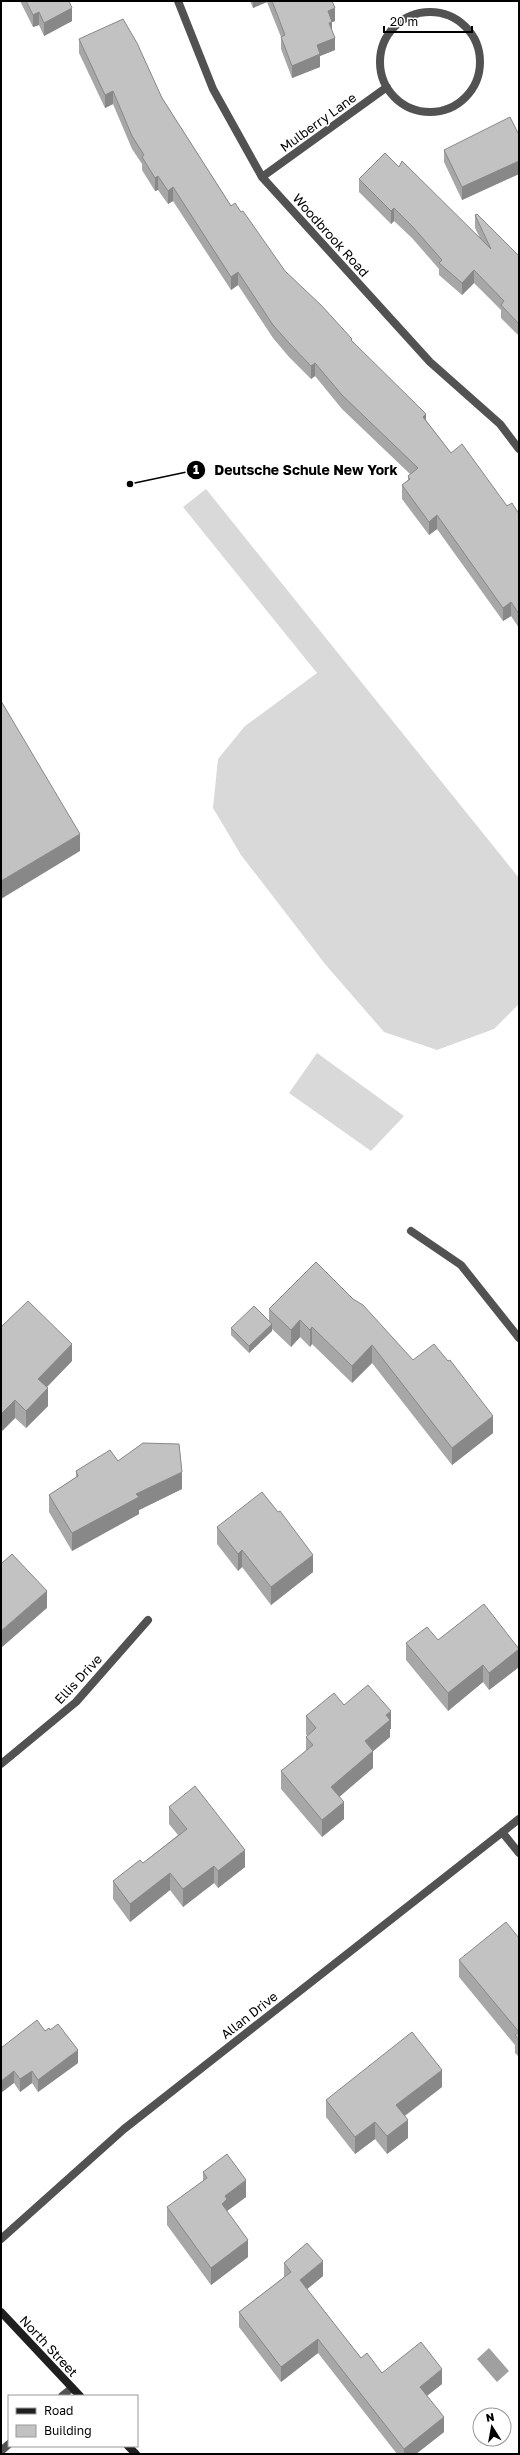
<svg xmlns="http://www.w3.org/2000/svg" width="520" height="2455" font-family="'Golos Text',sans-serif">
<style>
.grass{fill:#d9d9d9}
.water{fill:#a0a0a0}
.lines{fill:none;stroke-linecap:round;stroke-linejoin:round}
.minor{stroke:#525252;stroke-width:8}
.secondary{stroke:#1f1f1f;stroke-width:8}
.wall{fill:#a7a7a7}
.shaded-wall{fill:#888}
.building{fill:#c2c2c2;stroke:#888}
.labels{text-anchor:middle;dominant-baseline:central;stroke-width:3.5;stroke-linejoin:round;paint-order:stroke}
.street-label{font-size:13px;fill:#000;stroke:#fff}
.leader{fill:none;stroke:#000;stroke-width:1.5}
.callout-dot{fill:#000;stroke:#fff;stroke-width:1.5}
.mark-label{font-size:12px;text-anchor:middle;font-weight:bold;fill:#fff}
.callout-label{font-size:14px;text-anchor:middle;font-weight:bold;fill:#000;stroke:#fff;stroke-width:3.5;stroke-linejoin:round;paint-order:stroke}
</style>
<rect width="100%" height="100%" fill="#fff"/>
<path class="grass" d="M 206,489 L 519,878 L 519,1004 L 494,1029 L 437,1050 L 384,1032 L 325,964 L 241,855 L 213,808 L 218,759 L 245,726 L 317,673 L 183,507 Z
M 317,1053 L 404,1116 L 371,1151 L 289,1093 Z"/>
<path class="water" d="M 489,2348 L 509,2371 L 497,2382 L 477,2359 Z"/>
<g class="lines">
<path class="minor" d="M 178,1 L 213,89 L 262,177 L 430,362 L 500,424 L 519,449
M380 62a50 50 0 1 1 100 0a50 50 0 1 1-100 0Z
M 262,177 L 387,87
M 411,1231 L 461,1265 L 519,1338
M 1,1764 L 76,1702 L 148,1620
M 502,1832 L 519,1853
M 1,2239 L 124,2129 L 519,1819
M 62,2396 L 72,2388
M 1,2451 L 9,2444"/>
<path class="secondary" d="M 1,2312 L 80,2396
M 128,2446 L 136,2454"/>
</g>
<path class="wall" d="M 20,1 L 69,1 L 72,21 L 44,36 L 39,25 L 33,27 Z
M 250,1 L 332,1 L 335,21 L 332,22 L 332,30 L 335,50 L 320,56 L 320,67 L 292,78 L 281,49 L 281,37 L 267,2 L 253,8 Z
M 79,39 L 162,98 L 231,206 L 241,212 L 285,271 L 352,341 L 426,420 L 451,453 L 507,506 L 519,514 L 519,628 L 511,616 L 503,621 L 437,529 L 429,535 L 402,499 L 402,485 L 408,480 L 408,476 L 410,474 L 342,409 L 315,376 L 311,379 L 289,357 L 273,338 L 238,285 L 231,290 L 173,201 L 168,204 L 158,190 L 155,191 L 142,170 L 142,164 L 132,149 L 113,104 L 105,108 L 79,53 Z
M 519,135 L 519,174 L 462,200 L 444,162 L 444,150 Z
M 399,167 L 480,238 L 475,228 L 475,215 L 519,256 L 519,336 L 501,318 L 501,310 L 474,283 L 462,295 L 439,275 L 439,269 L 412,238 L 394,221 L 391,224 L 359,192 L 359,179 Z
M 269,1309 L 413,1360 L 493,1433 L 452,1465 L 372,1363 L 352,1383 L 312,1344 L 310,1347 L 300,1337 L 291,1347 L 272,1329 L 272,1331 L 249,1353 L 231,1335 L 231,1328 L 269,1321 Z
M 1,1327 L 72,1361 L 47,1387 L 48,1406 L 26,1428 L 15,1418 L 1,1432 Z
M 118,1461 L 182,1489 L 139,1510 L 139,1514 L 72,1551 L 49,1512 L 49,1495 L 76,1477 L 76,1471 Z
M 217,1527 L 313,1572 L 271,1605 L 242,1567 L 238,1571 L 217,1544 Z
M 438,1640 L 519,1649 L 519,1667 L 489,1690 L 483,1682 L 448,1711 L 406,1660 L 406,1643 Z
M 344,1705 L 391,1729 L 390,1729 L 390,1737 L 373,1751 L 373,1768 L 339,1797 L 344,1819 L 322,1837 L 281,1789 L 281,1771 L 306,1751 L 306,1737 L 307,1736 L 306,1734 L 306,1716 Z
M 169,1807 L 245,1867 L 218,1888 L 214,1883 L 183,1907 L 170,1890 L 130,1922 L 113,1899 L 113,1881 L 143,1863 L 178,1835 L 169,1824 Z
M 519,1938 L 519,2057 L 515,2053 L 515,2045 L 459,1977 L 459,1960 Z
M 45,2031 L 78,2063 L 38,2092 L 32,2083 L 20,2092 L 14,2083 L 1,2048 Z
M 442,2087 L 405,2116 L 408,2138 L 387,2154 L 375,2139 L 355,2154 L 326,2117 L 326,2100 Z
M 203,2172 L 246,2197 L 227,2211 L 248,2257 L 211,2285 L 167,2225 L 167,2207 L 203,2181 Z
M 284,2263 L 323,2276 L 307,2289 L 361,2358 L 382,2373 L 442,2384 L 427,2396 L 444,2432 L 416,2454 L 397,2454 L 318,2353 L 281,2382 L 239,2327 L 239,2312 L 284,2277 Z"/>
<path class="shaded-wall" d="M 253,1 L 267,1 L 267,2 L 253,8 Z
M 72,8 L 72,21 L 44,36 L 44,23 Z
M 335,8 L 335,21 L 328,24 L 328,11 Z
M 39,12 L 39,25 L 33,27 L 33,15 Z
M 332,22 L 332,35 L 329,23 Z
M 335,38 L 335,50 L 320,56 L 320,67 L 292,78 L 292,66 L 317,45 Z
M 113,91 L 113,104 L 105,108 L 105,95 Z
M 519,161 L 519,174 L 462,200 L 462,187 Z
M 158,176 L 158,190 L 155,191 L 155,178 Z
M 173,187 L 173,201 L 168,204 L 168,191 Z
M 394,208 L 394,221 L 391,224 L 391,211 Z
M 474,270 L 474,283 L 462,295 L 462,283 Z
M 238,272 L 238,285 L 231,290 L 231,277 Z
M 315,363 L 315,376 L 311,379 L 311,366 Z
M 426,414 L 426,427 L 423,417 Z
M 437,515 L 437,529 L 429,535 L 429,522 Z
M 511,602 L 511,616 L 503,621 L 503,608 Z
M 80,834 L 80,851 L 1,899 L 1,881 Z
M 300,1320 L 300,1337 L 291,1347 L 291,1330 Z
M 272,1324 L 272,1331 L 249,1353 L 249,1346 Z
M 312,1327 L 312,1344 L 310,1347 L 310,1330 Z
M 72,1344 L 72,1361 L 38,1396 L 38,1379 Z
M 372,1345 L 372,1363 L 352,1383 L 352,1366 Z
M 48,1388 L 48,1406 L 26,1428 L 26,1411 Z
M 15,1400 L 15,1418 L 1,1432 L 1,1414 Z
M 493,1416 L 493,1433 L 452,1465 L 452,1448 Z
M 182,1472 L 182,1489 L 139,1510 L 139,1514 L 72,1551 L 72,1533 L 136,1494 Z
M 242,1550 L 242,1567 L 238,1571 L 238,1554 Z
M 313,1555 L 313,1572 L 271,1605 L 271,1587 Z
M 47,1591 L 47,1608 L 1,1648 L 1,1631 Z
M 519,1649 L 519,1667 L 489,1690 L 489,1673 Z
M 483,1665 L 483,1682 L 448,1711 L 448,1693 Z
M 391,1711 L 391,1729 L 390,1729 L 390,1737 L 365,1758 L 365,1741 L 386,1715 Z
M 373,1751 L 373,1768 L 331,1804 L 331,1787 Z
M 344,1802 L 344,1819 L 322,1837 L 322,1820 Z
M 245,1850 L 245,1867 L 218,1888 L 218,1871 Z
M 214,1866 L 214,1883 L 183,1907 L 183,1889 Z
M 170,1873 L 170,1890 L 130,1922 L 130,1904 Z
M 78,2050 L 78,2063 L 38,2092 L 38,2080 Z
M 442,2070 L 442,2087 L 396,2122 L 396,2105 Z
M 14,2071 L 14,2083 L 1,2093 L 1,2081 Z
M 32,2071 L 32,2083 L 20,2092 L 20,2079 Z
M 408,2120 L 408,2138 L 387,2154 L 387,2136 Z
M 375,2122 L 375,2139 L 355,2154 L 355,2137 Z
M 246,2180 L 246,2197 L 227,2211 L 222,2204 L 225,2196 Z
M 248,2240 L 248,2257 L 211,2285 L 211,2268 Z
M 323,2261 L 323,2276 L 300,2295 L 300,2280 Z
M 318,2339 L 318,2353 L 281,2382 L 281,2367 Z
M 442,2369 L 442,2384 L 420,2401 L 420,2387 Z
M 444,2417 L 444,2432 L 416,2454 L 404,2454 L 404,2449 Z"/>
<path class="building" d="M 26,1 L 69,1 L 72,8 L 44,23 L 39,12 L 33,15 Z
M 272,1 L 332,1 L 335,8 L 328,11 L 332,22 L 329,23 L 335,38 L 317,45 L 320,54 L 292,66 L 281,37 L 285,35 Z
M 123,19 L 137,43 L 162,98 L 231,206 L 235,203 L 241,212 L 243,211 L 285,271 L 322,306 L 352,339 L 351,340 L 426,414 L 423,417 L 451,453 L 462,444 L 507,506 L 512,503 L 519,514 L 519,614 L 511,602 L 503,608 L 437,515 L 429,522 L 402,485 L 410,479 L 408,476 L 418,468 L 342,395 L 315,363 L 311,366 L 289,343 L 273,325 L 238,272 L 231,277 L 173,187 L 168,191 L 158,176 L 155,178 L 142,157 L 144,155 L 132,136 L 113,91 L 105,95 L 79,39 Z
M 510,117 L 519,135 L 519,161 L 462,187 L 444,150 Z
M 385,153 L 399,167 L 402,161 L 491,249 L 475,215 L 477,214 L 519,256 L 519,324 L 501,305 L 504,301 L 474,270 L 462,283 L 439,263 L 442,260 L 412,226 L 394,208 L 391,211 L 359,179 Z
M 1,701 L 80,834 L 1,881 Z
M 316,1262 L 353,1299 L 363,1305 L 413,1360 L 434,1344 L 448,1361 L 450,1360 L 493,1416 L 452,1448 L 372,1345 L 352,1366 L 312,1327 L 310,1330 L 300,1320 L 291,1330 L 269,1309 Z
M 28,1301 L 72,1344 L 38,1379 L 48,1388 L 26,1411 L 15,1400 L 1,1414 L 1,1327 Z
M 254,1306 L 272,1324 L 249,1346 L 231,1328 Z
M 143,1443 L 179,1444 L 182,1472 L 136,1494 L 139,1497 L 72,1533 L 49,1495 L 78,1476 L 76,1471 L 110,1450 L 118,1461 Z
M 262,1492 L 278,1512 L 280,1511 L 313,1555 L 271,1587 L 242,1550 L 238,1554 L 217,1527 Z
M 12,1554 L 47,1591 L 1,1631 L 1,1564 Z
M 484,1604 L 519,1649 L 489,1673 L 483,1665 L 448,1693 L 406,1643 L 427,1627 L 438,1640 Z
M 368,1685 L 391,1711 L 386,1715 L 390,1720 L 365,1741 L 373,1751 L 331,1787 L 344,1802 L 322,1820 L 281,1771 L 313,1745 L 306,1737 L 316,1728 L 306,1716 L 334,1693 L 344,1705 Z
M 195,1786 L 245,1850 L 218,1871 L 214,1866 L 183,1889 L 170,1873 L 130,1904 L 113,1881 L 140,1860 L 143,1863 L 187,1829 L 169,1807 Z
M 506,1922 L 519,1938 L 519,2032 L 459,1960 Z
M 37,2020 L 45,2031 L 49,2028 L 50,2030 L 58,2024 L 78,2050 L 38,2080 L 32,2071 L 20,2079 L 14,2071 L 1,2081 L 1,2048 Z
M 412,2032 L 442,2070 L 396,2105 L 408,2120 L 387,2136 L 375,2122 L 355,2137 L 326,2100 Z
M 519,2032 L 519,2040 L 515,2035 Z
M 227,2154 L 246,2180 L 225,2196 L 227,2199 L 222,2204 L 248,2240 L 211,2268 L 167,2207 L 207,2178 L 203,2172 Z
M 307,2243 L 323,2261 L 300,2280 L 361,2358 L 367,2353 L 382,2373 L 421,2342 L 442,2369 L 420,2387 L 444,2417 L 404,2449 L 318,2339 L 281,2367 L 239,2312 L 291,2272 L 284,2263 Z"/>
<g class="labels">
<g class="street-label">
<text transform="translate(318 122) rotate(-36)">Mulberry Lane</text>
<text transform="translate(331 235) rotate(48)">Woodbrook Road</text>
<text transform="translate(78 1679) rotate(-47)">Ellis Drive</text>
<text transform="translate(249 2015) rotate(-38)">Allan Drive</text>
<text transform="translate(49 2346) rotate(47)">North Street</text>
</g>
</g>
<path class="leader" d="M130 484L196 470"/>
<g class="callout-dot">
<circle cx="130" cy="484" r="4"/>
<circle cx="196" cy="470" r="10"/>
</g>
<g class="mark-label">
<text x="196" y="474">1</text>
</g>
<g class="callout-label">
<text x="306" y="475">Deutsche Schule New York</text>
</g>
<rect width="520" height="2455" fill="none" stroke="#000000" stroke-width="4"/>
<rect x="8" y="2395" width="130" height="52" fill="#ffffff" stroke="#999999"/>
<rect x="16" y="2408" width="20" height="6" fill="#1f1f1f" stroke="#999999"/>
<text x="44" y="2415" font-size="12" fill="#000000">Road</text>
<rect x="16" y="2425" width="20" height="12" fill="#c2c2c2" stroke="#999999"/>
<text x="44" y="2435" font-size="12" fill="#000000">Building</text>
<g transform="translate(492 2427) rotate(349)"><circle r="19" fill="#ffffff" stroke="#999999"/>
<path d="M0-3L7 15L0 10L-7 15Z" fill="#000000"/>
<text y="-6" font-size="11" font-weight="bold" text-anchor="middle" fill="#000000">N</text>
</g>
<path d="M384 26v6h88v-6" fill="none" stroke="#000000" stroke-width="2"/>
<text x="390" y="26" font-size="12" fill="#000000" stroke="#ffffff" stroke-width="3" paint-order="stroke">20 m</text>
</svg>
